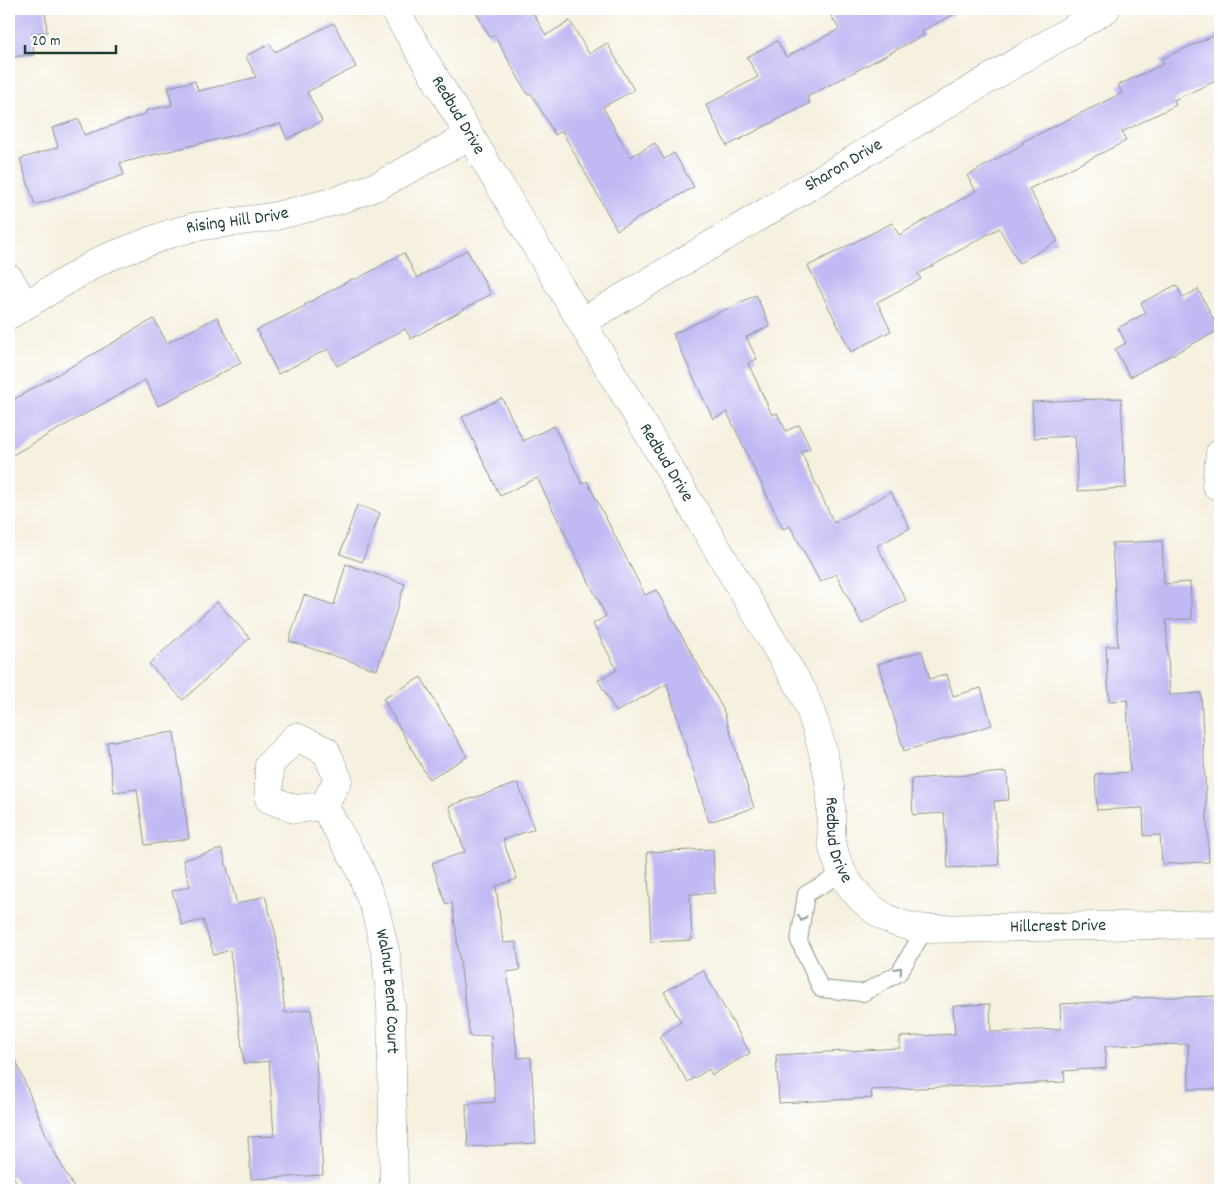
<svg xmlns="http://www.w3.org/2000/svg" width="1229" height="1199" font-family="Dekko,sans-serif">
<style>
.building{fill:#c1b9f3}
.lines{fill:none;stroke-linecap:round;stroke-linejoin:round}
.lane-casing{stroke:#8a968a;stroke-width:18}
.street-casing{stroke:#8a968a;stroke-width:29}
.lane{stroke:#fff;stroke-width:16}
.street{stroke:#fff;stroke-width:28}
.oneway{stroke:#8f9e9a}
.labels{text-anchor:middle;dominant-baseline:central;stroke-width:4.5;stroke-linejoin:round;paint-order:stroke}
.street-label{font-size:18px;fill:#1f3d34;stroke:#fff}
</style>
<rect width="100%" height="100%" fill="#fff"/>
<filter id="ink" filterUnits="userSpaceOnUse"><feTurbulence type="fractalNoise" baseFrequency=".02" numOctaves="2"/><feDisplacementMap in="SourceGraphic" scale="10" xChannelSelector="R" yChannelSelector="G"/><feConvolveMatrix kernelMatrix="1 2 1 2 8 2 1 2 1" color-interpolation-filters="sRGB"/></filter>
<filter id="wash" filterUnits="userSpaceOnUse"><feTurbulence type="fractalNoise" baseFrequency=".0096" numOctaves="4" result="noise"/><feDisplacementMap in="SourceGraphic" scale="20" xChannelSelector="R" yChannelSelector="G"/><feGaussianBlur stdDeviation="1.12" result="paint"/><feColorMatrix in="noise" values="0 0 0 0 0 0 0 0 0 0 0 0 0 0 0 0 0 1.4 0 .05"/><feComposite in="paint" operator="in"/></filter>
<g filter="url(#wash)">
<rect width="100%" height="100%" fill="#f6f0df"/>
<g id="blocks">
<path class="building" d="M 9,9 L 45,9 L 47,32 L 32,33 L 34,55 L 9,57 Z
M 474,9 L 541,9 L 533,13 L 546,35 L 570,21 L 589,54 L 607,43 L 634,90 L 603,107 L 630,157 L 655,143 L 664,159 L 674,153 L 694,187 L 617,230 L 562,131 L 555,135 L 531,93 L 528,95 L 494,35 L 490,37 Z
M 827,9 L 964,9 L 922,31 L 924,35 L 807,97 L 810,103 L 727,146 L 706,105 L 758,77 L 747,57 L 777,41 L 786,57 L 839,29 Z
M 334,23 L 356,67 L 307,92 L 322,121 L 287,139 L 280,124 L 120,163 L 124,175 L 35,205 L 20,159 L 58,147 L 52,128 L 79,119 L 84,135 L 146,114 L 145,111 L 172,105 L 168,87 L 195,81 L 198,91 L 256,77 L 246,56 L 270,44 L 275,52 Z
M 1220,33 L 1220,79 L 1174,100 L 1176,105 L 1122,132 L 1126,141 L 1029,189 L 1058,241 L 1019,263 L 999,228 L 918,274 L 921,279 L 877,302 L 891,331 L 851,352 L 808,266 L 892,223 L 899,235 L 976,191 L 967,176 L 1023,144 L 1022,142 L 1122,93 L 1118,85 L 1164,64 L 1161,59 Z
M 467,250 L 491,294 L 411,339 L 405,329 L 337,366 L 328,349 L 278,374 L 257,330 L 305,306 L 304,305 L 354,278 L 355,280 L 404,253 L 417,278 Z
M 1176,285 L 1183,298 L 1198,289 L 1219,330 L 1130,377 L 1115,349 L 1126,343 L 1118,328 L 1146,313 L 1141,303 Z
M 756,295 L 770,326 L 746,337 L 757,359 L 748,363 L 772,415 L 777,413 L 786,431 L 799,425 L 810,448 L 801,452 L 834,523 L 891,492 L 910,528 L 877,546 L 906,600 L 862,624 L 836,574 L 820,582 L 790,526 L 783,529 L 727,412 L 713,419 L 673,334 Z
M 217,317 L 241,363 L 158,406 L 145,380 L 9,457 L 9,402 L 123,337 L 123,336 L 154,319 L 167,343 Z
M 502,398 L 523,441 L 554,426 L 582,484 L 587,481 L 645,595 L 656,590 L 723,709 L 754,808 L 709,822 L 667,684 L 616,712 L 598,680 L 617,670 L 593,624 L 606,616 L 537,478 L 500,496 L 462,417 Z
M 1121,398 L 1126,488 L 1078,491 L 1075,436 L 1034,438 L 1032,402 Z
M 357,505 L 380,513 L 362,562 L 340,554 Z
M 1162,541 L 1164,584 L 1190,582 L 1192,619 L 1166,620 L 1170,695 L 1201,693 L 1209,862 L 1162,864 L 1160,835 L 1144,836 L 1143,808 L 1097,810 L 1095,774 L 1130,772 L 1127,700 L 1109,701 L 1106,646 L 1118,646 L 1112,543 Z
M 346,564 L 405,584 L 377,670 L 289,641 L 304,595 L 334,605 Z
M 217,602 L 250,638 L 183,700 L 149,664 Z
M 922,651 L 930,679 L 947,674 L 953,696 L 981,688 L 992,725 L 904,751 L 878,664 Z
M 421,677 L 467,757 L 429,779 L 383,699 Z
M 174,732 L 189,839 L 145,845 L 137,789 L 114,792 L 107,742 Z
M 1007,772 L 1009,800 L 994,801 L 999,865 L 948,868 L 944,813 L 913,815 L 911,779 Z
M 518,783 L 534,829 L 503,840 L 517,879 L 496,886 L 503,943 L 516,942 L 520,970 L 507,972 L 518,1058 L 531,1057 L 536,1143 L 468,1147 L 466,1104 L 495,1102 L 491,1035 L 470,1037 L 452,902 L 446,904 L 432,863 L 465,852 L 449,806 Z
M 222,849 L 237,904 L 265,896 L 276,935 L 285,1013 L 311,1009 L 315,1044 L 323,1175 L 251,1179 L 248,1137 L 274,1136 L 269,1061 L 244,1064 L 230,950 L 214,955 L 203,920 L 182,925 L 172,891 L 190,886 L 183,860 Z
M 713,849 L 715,893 L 690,894 L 692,940 L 651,942 L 647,852 Z
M 703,970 L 750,1053 L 712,1075 L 709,1069 L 688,1082 L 659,1037 L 681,1022 L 664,992 Z
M 1220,996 L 1220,1089 L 1189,1089 L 1188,1044 L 1105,1046 L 1106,1068 L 1064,1071 L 1065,1082 L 871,1090 L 872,1098 L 779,1103 L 776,1055 L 900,1048 L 900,1037 L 955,1034 L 953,1006 L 990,1004 L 991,1032 L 1061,1029 L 1060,1004 L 1132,1000 L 1132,998 Z
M 9,1044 L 50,1144 L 75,1190 L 21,1190 L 13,1176 L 9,1176 Z"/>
</g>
</g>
<g filter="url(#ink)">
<use href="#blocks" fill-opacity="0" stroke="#8a968a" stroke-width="1"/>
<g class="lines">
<defs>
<path id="lane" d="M 843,873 L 806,894 L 799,941 L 821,989 L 863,993 L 899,973 L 925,929"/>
<g id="street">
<path id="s1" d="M 394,9 L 803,692 C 816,723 825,754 830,787 C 832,805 830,823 832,841 C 837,877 863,908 895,922 C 905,926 915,927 925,929 L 1220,924"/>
<path d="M 9,278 L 25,305"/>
<path id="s2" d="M 9,315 L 101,260 L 166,235 L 194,227 L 272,217 L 336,201 L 380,185 L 469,136"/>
<path id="s3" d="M 582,322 L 1106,9"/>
<path d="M 1220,453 L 1216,485 L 1220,487"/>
<path d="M 296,737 L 326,751 L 338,779 L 324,806 L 295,809 L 269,799 L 269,765 Z"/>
<path id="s4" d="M 324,806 L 358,865 L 375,909 L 386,955 L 391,1005 L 394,1190"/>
</g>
</defs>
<use href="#lane" class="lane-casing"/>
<use href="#street" class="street-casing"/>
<use href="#lane" class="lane"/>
<use href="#street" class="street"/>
</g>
<defs><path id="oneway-chevron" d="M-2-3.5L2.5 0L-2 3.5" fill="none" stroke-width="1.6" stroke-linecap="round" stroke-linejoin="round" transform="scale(1.25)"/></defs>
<g class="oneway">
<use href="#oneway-chevron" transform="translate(802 918) rotate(99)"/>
<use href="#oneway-chevron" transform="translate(899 970) rotate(-48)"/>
</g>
</g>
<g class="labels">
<g class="street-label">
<text stroke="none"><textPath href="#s1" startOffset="124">Redbud Drive</textPath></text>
<text stroke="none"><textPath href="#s3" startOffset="305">Sharon Drive</textPath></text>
<text stroke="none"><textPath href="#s2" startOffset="250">Rising Hill Drive</textPath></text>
<text stroke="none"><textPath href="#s1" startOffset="529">Redbud Drive</textPath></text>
<text stroke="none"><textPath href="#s1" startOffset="949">Redbud Drive</textPath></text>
<text stroke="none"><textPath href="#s1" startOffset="1220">Hillcrest Drive</textPath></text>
<text stroke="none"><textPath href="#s4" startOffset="199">Walnut Bend Court</textPath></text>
</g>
</g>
<rect width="1229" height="1199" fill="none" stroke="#fff" stroke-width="30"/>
<path d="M25 45v8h91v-8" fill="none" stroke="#1f3d34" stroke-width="2.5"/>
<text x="32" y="45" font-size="15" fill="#1f3d34" stroke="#ffffff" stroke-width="4" paint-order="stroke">20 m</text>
</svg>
